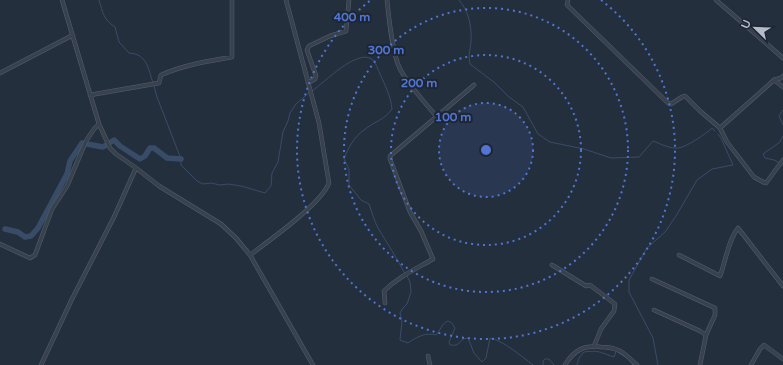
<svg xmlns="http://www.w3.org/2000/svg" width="783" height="365" font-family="'Varela Round',sans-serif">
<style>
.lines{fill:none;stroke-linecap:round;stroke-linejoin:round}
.stream{stroke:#394c67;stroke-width:1}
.river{stroke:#394c67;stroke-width:5.5}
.street-casing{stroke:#565f6c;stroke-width:4.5}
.street{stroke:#38414e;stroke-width:3.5}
.ring{fill:none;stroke:#5274d3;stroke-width:2;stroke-dasharray:2 4}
.centre{fill:#5274d3;stroke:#1d2633;stroke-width:2}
.ring-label{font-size:12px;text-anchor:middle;font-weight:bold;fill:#5274d3;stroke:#1d2633;stroke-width:4;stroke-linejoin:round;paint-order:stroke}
</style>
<rect width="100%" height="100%" fill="#242f3e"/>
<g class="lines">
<path class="stream" d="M 99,0 C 103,13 103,19 115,27 L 119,42 L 129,53 C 147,54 148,68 153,83
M 459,0 C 469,11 472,27 471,42 C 470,52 468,54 470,64 L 495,83 L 509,97 L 523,107 L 538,134 L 550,142 L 584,149 L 611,158 L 639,157 L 653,141 C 661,144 670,149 679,148 C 686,147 706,134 712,128 L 715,131
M 154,86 L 157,97 L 181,159 L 181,165 L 197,181 L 203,184 L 211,183 L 220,185 L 228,184 L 241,186 L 265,193 L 271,186 L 272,173 L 278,162 L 283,132 L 288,121 L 290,113 L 296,104 L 310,92
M 312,91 C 324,83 358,47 373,60 C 376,63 378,70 380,74 C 385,85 391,97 392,109 C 385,120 373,122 364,130 C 354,137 348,148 344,159 L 349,169 L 349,185 L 361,200 L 369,204 C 372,212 374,221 378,228 C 387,243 397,258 405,274
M 783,110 L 779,116 L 783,125
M 780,163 L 774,160 L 765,158 L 763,154 L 780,142 L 783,136
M 407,276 L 410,282 L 411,292 L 407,304 L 403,308 L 400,313 L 402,321 L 400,340 L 408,343 C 417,337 425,332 436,335 C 441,330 441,324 448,321 L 452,323 L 455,328 L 449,342 L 450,345 C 457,346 459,344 463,339 L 468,338 L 474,353 L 482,362 L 486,358 L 490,338 C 504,341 521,356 533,365
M 629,360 L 633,365
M 543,365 L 543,361 L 545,359 L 549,359 L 554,365
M 577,365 L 579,358 L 584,352 C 599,350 599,352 614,357 L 616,351 L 627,358
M 658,365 L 653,338 L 629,292 L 629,280 L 647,248 L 665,232 L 676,216 L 697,180 L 712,169 L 733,165 L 721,138 L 718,134"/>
<path class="river" d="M 5,229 L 18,232 L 25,237 L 31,236 L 38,228 L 67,174 L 70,161 L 82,143 L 103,147 L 114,140 L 120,146 L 140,159 L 145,156 L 150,148 L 154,148 L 167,158 L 181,159"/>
<defs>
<path id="street" d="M 62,0 L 99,124 L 110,148 L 116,154 L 136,168 L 159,186 L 221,224 L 236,238 L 250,255 L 313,365
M 387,0 C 389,19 392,53 400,69 C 409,86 424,101 436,116
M 568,0 L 567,5 L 668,103 L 671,104 L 682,97 L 685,96 L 700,111 L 720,128 L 727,142 L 754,177 L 763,182 L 766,183 L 783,160
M 716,0 L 783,58
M 0,73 L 73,35
M 774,80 L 783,87
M 308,83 L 315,79 L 316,76 L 307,50 L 309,46 L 330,36 L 346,31 L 349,0
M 90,95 L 159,83 L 161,75 C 184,65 208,61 232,57 L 232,0
M 720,128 L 774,80 L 781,78 L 783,76
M 0,244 L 30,258 L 35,255 L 52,209 L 67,186 L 86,141 L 94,129 L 99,124
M 250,255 C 270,240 321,204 329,183 L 319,123 L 286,0
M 679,255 L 720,276 C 726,260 728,241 738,228 L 783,286
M 552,265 L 586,286 L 590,285 L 615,304 L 614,311 L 601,329 L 594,346
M 652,279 L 715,308 L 715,315 L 706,335
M 385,303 L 384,291 C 398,277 416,269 433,259 L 421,231 L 410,212 L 390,159 L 390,156 L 474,85
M 654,310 L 700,331 L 706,335 L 700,365
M 428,356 L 430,365
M 41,365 L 72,299 L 114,217 L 136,168
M 565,365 C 574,350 584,345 601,347 C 608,347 614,348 620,351 C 626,354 631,360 637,365
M 751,365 L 760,349 L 764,345 L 783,359"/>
</defs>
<use href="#street" class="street-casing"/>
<use href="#street" class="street"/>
</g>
<circle cx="486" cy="150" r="47" fill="#5274d3" fill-opacity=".12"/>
<g class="ring">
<circle cx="486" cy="150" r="47"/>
<circle cx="486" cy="150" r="95"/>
<circle cx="486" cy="150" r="142"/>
<path d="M601 0A189 189 0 1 1 371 0"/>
</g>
<circle cx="486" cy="150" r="6" class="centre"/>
<g class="ring-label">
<text x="352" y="21">400 m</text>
<text x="386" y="54">300 m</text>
<text x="419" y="87">200 m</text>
<text x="453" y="121">100 m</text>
</g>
<g transform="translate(755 28) rotate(293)" stroke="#1d2633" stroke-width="3" paint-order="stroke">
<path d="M0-3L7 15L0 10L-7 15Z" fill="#b4bcc9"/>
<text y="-6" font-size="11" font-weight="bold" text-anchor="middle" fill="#b4bcc9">U</text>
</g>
</svg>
